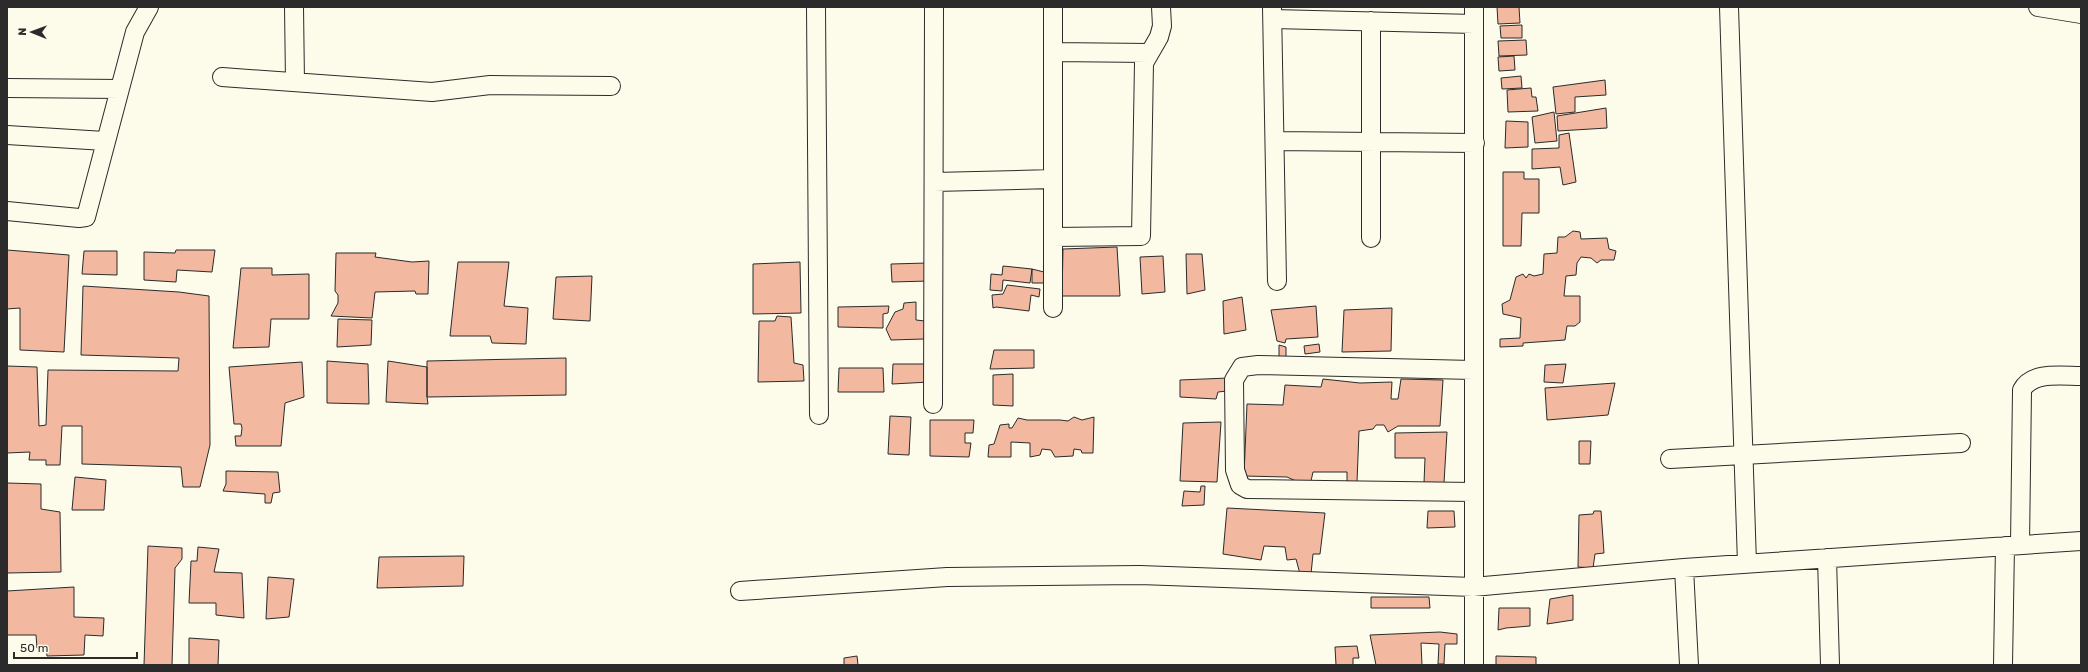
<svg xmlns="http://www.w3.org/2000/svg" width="2088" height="672" font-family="Rubik,sans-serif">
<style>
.building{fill:#f2b8a0;stroke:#2b2b2b}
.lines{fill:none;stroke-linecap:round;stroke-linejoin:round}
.minor-casing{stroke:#2b2b2b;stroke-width:20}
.minor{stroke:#fdfbea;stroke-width:18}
</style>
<rect width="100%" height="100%" fill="#fdfbea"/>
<path class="building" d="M 1497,7 L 1519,7 L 1520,23 L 1498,24 Z
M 1522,25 L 1522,38 L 1501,38 L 1500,26 Z
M 1526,40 L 1527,55 L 1499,56 L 1498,41 Z
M 1514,56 L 1515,70 L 1499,71 L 1498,57 Z
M 1521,76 L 1522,88 L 1502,89 L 1501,78 Z
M 1605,80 L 1606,95 L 1575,97 L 1575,112 L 1556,114 L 1553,87 Z
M 1531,88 L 1532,97 L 1536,97 L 1538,111 L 1508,112 L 1507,90 Z
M 1606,108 L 1607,128 L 1558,131 L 1557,116 Z
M 1554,112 L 1557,141 L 1535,143 L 1532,117 Z
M 1506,121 L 1528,122 L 1528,147 L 1505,148 Z
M 1569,133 L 1576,182 L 1563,185 L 1560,167 L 1532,169 L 1532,149 L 1559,148 L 1559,135 Z
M 1503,172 L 1524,172 L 1524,179 L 1539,179 L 1539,213 L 1522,213 L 1521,246 L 1503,246 Z
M 1573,231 L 1580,232 L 1581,239 L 1607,238 L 1609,249 L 1616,251 L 1614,260 L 1601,260 L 1597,263 L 1591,258 L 1581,257 L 1577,263 L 1576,275 L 1566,276 L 1564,296 L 1580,296 L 1580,322 L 1575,326 L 1567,326 L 1565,340 L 1523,343 L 1523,346 L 1500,347 L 1500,339 L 1520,338 L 1521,318 L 1503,314 L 1502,304 L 1510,300 L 1516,277 L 1523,274 L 1526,278 L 1529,274 L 1534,276 L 1543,274 L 1544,254 L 1557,253 L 1558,237 L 1565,237 Z
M 1117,247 L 1120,296 L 1062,296 L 1063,249 Z
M 7,250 L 69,255 L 64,352 L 20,350 L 20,308 L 7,309 Z
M 176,250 L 215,250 L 212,272 L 177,270 L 176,282 L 144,280 L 144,252 L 175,253 Z
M 84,251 L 117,251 L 117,275 L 82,274 Z
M 336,253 L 376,253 L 375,257 L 412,262 L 429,261 L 428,294 L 416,294 L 415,291 L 375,292 L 372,318 L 331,316 L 338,303 L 338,295 L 335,291 Z
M 1186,254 L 1202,254 L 1205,290 L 1187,294 Z
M 1163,256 L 1165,292 L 1142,294 L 1140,257 Z
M 458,262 L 509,262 L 504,306 L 528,308 L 526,344 L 492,343 L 490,336 L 450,336 Z
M 800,262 L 801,313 L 753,314 L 753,264 Z
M 927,263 L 929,281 L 892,282 L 891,264 Z
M 1003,266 L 1032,269 L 1030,283 L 1003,280 L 1002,291 L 990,290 L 991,274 L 1002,275 Z
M 241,268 L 272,268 L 272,275 L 309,274 L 309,319 L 271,319 L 269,347 L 233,348 Z
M 1032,269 L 1048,273 L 1048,283 L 1032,283 Z
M 592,276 L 590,321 L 553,319 L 556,277 Z
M 1007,285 L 1040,289 L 1039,297 L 1031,295 L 1029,311 L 996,307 L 993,308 L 992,295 L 1003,294 Z
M 83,286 L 179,292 L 209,296 L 210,445 L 200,487 L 183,487 L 181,467 L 82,464 L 82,426 L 62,426 L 60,465 L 46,465 L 46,460 L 29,460 L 30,452 L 7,453 L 7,366 L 37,367 L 39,426 L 46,425 L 48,370 L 178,371 L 179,358 L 81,355 Z
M 1242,297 L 1246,330 L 1224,334 L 1223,301 Z
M 916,302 L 916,320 L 925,321 L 924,339 L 891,340 L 886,329 L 895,312 L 903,309 L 904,303 Z
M 889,306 L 888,313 L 883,314 L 883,328 L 838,327 L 838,307 Z
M 1316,306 L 1318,337 L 1286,339 L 1285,343 L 1277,341 L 1271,310 Z
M 1392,308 L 1391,351 L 1342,352 L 1344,310 Z
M 777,316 L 791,317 L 794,363 L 803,365 L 804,381 L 758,382 L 759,321 L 775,321 Z
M 338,319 L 372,320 L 371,345 L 337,347 Z
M 1319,344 L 1320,352 L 1305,354 L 1304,346 Z
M 1279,345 L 1286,347 L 1286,358 L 1279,358 Z
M 994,350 L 1034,350 L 1034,368 L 990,369 Z
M 566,358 L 566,395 L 427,397 L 427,361 Z
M 327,361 L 368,364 L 369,404 L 327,403 Z
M 388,361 L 427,367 L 427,397 L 428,404 L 386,402 Z
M 302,362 L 304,397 L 285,403 L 281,446 L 236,446 L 235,436 L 241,436 L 242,428 L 241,424 L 234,424 L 229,367 Z
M 893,364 L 930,364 L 930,382 L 892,384 Z
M 1566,364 L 1563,383 L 1544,382 L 1545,365 Z
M 839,368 L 883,368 L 884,392 L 838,392 Z
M 1013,374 L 1013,406 L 993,405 L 993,375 Z
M 1228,378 L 1227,391 L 1218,392 L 1216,399 L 1180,397 L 1180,380 Z
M 1323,379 L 1360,383 L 1392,382 L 1391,399 L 1398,399 L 1401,379 L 1443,380 L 1440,426 L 1398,426 L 1388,432 L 1384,425 L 1376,425 L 1373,429 L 1359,431 L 1357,482 L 1347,482 L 1347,472 L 1313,472 L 1311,481 L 1296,481 L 1287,477 L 1244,476 L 1247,404 L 1283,405 L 1285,385 L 1321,387 Z
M 1615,383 L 1608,415 L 1547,420 L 1545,388 Z
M 890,416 L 911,417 L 909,455 L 888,454 Z
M 1074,417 L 1082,420 L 1094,417 L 1093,453 L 1082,453 L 1081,450 L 1074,449 L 1073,456 L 1055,457 L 1051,450 L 1042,449 L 1040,455 L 1030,457 L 1030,443 L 1011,442 L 1011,457 L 988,457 L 989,445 L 994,444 L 1000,425 L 1009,424 L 1009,428 L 1012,428 L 1018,418 L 1027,420 L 1060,420 L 1068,421 Z
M 930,420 L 974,420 L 973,433 L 965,433 L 965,443 L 971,443 L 969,457 L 930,456 Z
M 1221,422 L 1217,482 L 1180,481 L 1183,423 Z
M 1447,432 L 1444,483 L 1424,483 L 1425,458 L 1395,458 L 1395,433 Z
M 1579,441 L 1591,441 L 1590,464 L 1579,464 Z
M 226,471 L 278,472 L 280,492 L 273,493 L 271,503 L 265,503 L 265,494 L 223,491 L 226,484 Z
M 75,477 L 106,480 L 104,510 L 72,510 Z
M 7,483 L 41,484 L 41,509 L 60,512 L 61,572 L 7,573 Z
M 1201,486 L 1205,486 L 1204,505 L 1182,506 L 1184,491 L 1200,492 Z
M 1227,508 L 1325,513 L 1320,554 L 1313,554 L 1311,574 L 1300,574 L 1296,559 L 1287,560 L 1285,547 L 1264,546 L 1261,560 L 1223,554 Z
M 1428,511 L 1454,511 L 1455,527 L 1427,528 Z
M 1594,511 L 1601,511 L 1604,553 L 1595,554 L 1593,568 L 1578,567 L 1579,515 L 1593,514 Z
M 148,546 L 182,548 L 182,559 L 175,568 L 172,665 L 144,665 Z
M 198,547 L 219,549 L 214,572 L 242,573 L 244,618 L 216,615 L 216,603 L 189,603 L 191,561 L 197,561 Z
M 464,556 L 463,586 L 377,588 L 379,557 Z
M 268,577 L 294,579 L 289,617 L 266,619 Z
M 74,587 L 74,617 L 104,618 L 103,636 L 85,635 L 84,655 L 47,656 L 46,648 L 37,648 L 36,635 L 7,635 L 7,591 Z
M 1573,595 L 1573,620 L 1547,624 L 1550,599 Z
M 1371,597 L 1429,597 L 1430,608 L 1371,608 Z
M 1499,608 L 1530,608 L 1530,626 L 1506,628 L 1498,630 Z
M 1440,632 L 1457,634 L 1457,644 L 1445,644 L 1444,664 L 1438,664 L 1439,644 L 1421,643 L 1422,665 L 1376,665 L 1370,635 Z
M 189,638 L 219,640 L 218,665 L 189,665 Z
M 1357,646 L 1359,658 L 1353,658 L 1353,665 L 1336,665 L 1335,647 Z
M 857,656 L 858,665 L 844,665 L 844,658 Z
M 1496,656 L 1536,657 L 1536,665 L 1496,665 Z"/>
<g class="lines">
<defs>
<path id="minor" d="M 294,7 L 295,82
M 816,7 L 819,415
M 1272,7 L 1277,281
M 1729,7 L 1747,564
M 2038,7 L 2081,14
M 1273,19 L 1474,24
M 1053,52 L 1149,53
M 222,77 L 432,92 L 490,85 L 611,86
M 7,88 L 120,89
M 7,135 L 105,141
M 1275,141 L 1475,143
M 934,182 L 1053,179
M 7,211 L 79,218 L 86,217 L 135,32 L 149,7
M 1053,237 L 1141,236 L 1144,63 L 1159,37 L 1162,26 L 1161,7
M 1371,238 L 1371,21
M 1053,308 L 1053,7
M 1473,370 L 1258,365 L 1242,367 L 1234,380 L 1235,470 L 1240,485 L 1247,489 L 1473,492
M 933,404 L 934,7
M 1670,459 L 1961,443
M 2020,545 L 2022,390 C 2032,371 2062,376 2081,376
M 1827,558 L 1830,665
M 1684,568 L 1689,665
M 740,591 L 947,577 L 1140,575 L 1473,587 L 1684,568 L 2081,541
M 1474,665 L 1474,7
M 2003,665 L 2005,546"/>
</defs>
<use href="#minor" class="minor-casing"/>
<use href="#minor" class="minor"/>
</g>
<rect width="2088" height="672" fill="none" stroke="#2b2b2b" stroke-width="16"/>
<g transform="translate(32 32) rotate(271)" stroke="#fdfbea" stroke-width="3" paint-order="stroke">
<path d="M0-3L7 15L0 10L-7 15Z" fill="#2b2b2b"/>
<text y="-6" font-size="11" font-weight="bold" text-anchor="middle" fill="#2b2b2b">N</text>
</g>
<path d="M14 652v6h123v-6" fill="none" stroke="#2b2b2b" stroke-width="2"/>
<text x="20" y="652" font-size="12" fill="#2b2b2b" stroke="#fdfbea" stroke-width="3" paint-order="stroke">50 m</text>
</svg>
